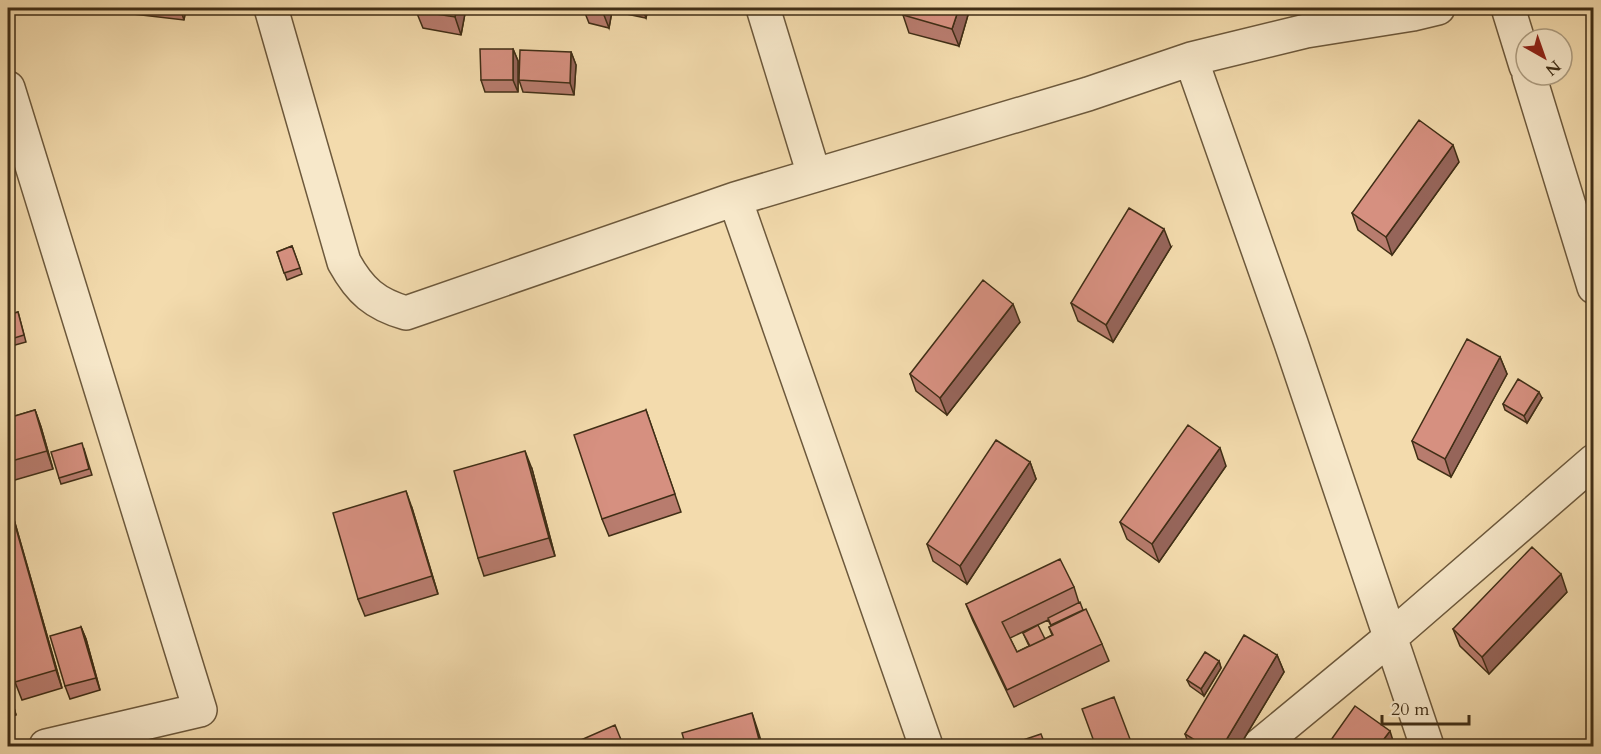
<svg xmlns="http://www.w3.org/2000/svg" width="1601" height="754" font-family="Cardo,serif">
<style>
.lines{fill:none;stroke-linecap:round;stroke-linejoin:round}
.minor-casing{stroke:#6d593c;stroke-width:36}
.minor{stroke:#f7e8ca;stroke-width:33}
.wall{fill:#b87c6e;stroke:#402e16;stroke-width:1.5;fill-rule:evenodd}
.shaded-wall{fill:#96655a;stroke:#402e16;stroke-width:1.5}
.building{fill:#d69080;stroke:#402e16;stroke-width:1.5}
</style>
<rect width="100%" height="100%" fill="#f3dbad"/>
<filter id="stains"><feTurbulence type="fractalNoise" baseFrequency=".00333" numOctaves="4"/><feColorMatrix values="0 0 0 0 .2 0 0 0 0 .09 0 0 0 0 .02 0 0 0 .5 -.17"/></filter>
<radialGradient id="worn" r=".72"><stop offset=".6" stop-color="#630" stop-opacity="0"/><stop offset="1" stop-color="#630" stop-opacity=".3"/></radialGradient>
<g class="lines">
<defs>
<path id="minor" d="M 271,8 L 344,262 C 360,291 375,304 406,313 L 735,199 L 1088,94 L 1191,59 L 1306,31 L 1413,14 L 1438,8
M 763,8 L 814,175
M 1509,11 L 1526,66
M 1191,59 L 1291,343 L 1427,746
M 1529,75 L 1594,287
M 8,88 L 200,710 L 46,746
M 735,199 L 926,746
M 1259,746 L 1391,637 L 1594,461"/>
</defs>
<use href="#minor" class="minor-casing"/>
<use href="#minor" class="minor"/>
</g>
<path class="wall" d="M 115,8 L 186,8 L 184,20 L 116,12 Z
M 466,8 L 461,35 L 423,28 L 416,11 Z
M 583,8 L 648,8 L 646,18 L 612,11 L 609,28 L 589,23 Z
M 899,8 L 987,8 L 986,12 L 970,8 L 959,46 L 909,33 L 903,15 L 905,9 Z
M 513,49 L 518,61 L 518,92 L 485,92 L 481,80 Z
M 571,52 L 576,65 L 574,95 L 523,92 L 519,80 Z
M 1459,162 L 1392,255 L 1358,230 L 1352,213 Z
M 292,246 L 302,274 L 287,280 L 277,252 Z
M 1171,247 L 1113,342 L 1078,321 L 1071,303 Z
M 18,312 L 26,342 L 8,347 L 8,315 Z
M 1020,322 L 947,415 L 916,391 L 910,374 Z
M 1500,357 L 1507,374 L 1451,477 L 1418,459 L 1412,441 Z
M 1542,398 L 1527,423 L 1505,410 L 1503,404 Z
M 35,410 L 41,427 L 53,469 L 8,482 L 8,418 Z
M 646,410 L 681,512 L 609,536 L 602,519 Z
M 84,449 L 92,475 L 61,484 L 59,478 Z
M 1030,462 L 1036,479 L 967,584 L 933,561 L 927,544 Z
M 1226,466 L 1159,562 L 1127,539 L 1120,522 Z
M 532,469 L 555,556 L 484,576 L 478,558 Z
M 9,502 L 62,688 L 22,700 L 15,682 Z
M 412,508 L 438,594 L 365,616 L 358,599 Z
M 1074,587 L 1079,603 L 1102,644 L 1109,661 L 1014,707 L 973,621 L 966,604 ZM 1048,620 L 1051,626 L 1049,627 L 1052,635 L 1045,639 L 1023,633 L 1029,646 L 1017,652 L 1010,638 Z
M 1567,592 L 1489,674 L 1460,646 L 1453,629 Z
M 81,627 L 86,639 L 100,690 L 70,699 L 65,686 Z
M 1277,655 L 1284,672 L 1239,747 L 1190,747 L 1185,734 Z
M 1219,661 L 1221,668 L 1204,696 L 1190,686 L 1187,680 Z
M 8,686 L 16,715 L 8,718 Z"/>
<path class="shaded-wall" d="M 180,8 L 186,8 L 184,20 Z
M 457,8 L 466,8 L 461,35 L 455,17 Z
M 603,8 L 611,8 L 612,11 L 609,28 L 602,10 Z
M 642,8 L 648,8 L 646,18 Z
M 959,8 L 970,8 L 959,46 L 952,29 Z
M 513,49 L 518,61 L 518,92 L 513,80 Z
M 571,52 L 576,65 L 574,95 L 570,83 Z
M 1453,145 L 1459,162 L 1392,255 L 1386,237 Z
M 1164,229 L 1171,247 L 1113,342 L 1106,325 Z
M 1013,304 L 1020,322 L 947,415 L 940,398 Z
M 1500,357 L 1507,374 L 1451,477 L 1445,459 Z
M 1539,392 L 1542,398 L 1527,423 L 1524,416 Z
M 35,410 L 41,427 L 53,469 L 47,451 Z
M 1220,448 L 1226,466 L 1159,562 L 1152,544 Z
M 525,451 L 532,469 L 555,556 L 549,538 Z
M 1030,462 L 1036,479 L 967,584 L 960,566 Z
M 406,491 L 412,508 L 438,594 L 432,576 Z
M 8,496 L 9,502 L 62,688 L 56,670 L 8,500 Z
M 1561,574 L 1567,592 L 1489,674 L 1482,657 Z
M 81,627 L 86,639 L 100,690 L 96,678 Z
M 1277,655 L 1284,672 L 1239,747 L 1222,747 Z
M 1219,661 L 1221,668 L 1204,696 L 1201,689 Z
M 8,686 L 16,715 L 8,690 Z
M 752,713 L 758,731 L 763,747 L 761,747 Z
M 1390,731 L 1395,747 L 1378,747 Z"/>
<path class="building" d="M 417,8 L 457,8 L 455,17 L 416,11 Z
M 590,8 L 603,8 L 602,10 Z
M 905,8 L 959,8 L 952,29 L 903,15 Z
M 480,49 L 513,49 L 513,80 L 481,80 Z
M 520,50 L 571,52 L 570,83 L 519,80 Z
M 1419,120 L 1453,145 L 1386,237 L 1352,213 Z
M 1129,208 L 1164,229 L 1106,325 L 1071,303 Z
M 292,246 L 300,268 L 284,273 L 277,252 Z
M 983,280 L 1013,304 L 940,398 L 910,374 Z
M 18,312 L 24,335 L 8,340 L 8,315 Z
M 1467,339 L 1500,357 L 1445,459 L 1412,441 Z
M 1518,379 L 1539,392 L 1524,416 L 1503,404 Z
M 35,410 L 47,451 L 8,462 L 8,418 Z
M 646,410 L 675,494 L 602,519 L 574,435 Z
M 1188,425 L 1220,448 L 1152,544 L 1120,522 Z
M 996,440 L 1030,462 L 960,566 L 927,544 Z
M 82,443 L 89,469 L 59,478 L 51,452 Z
M 525,451 L 549,538 L 478,558 L 454,471 Z
M 406,491 L 432,576 L 358,599 L 333,513 Z
M 8,500 L 56,670 L 15,682 L 8,655 Z
M 1532,547 L 1561,574 L 1482,657 L 1453,629 Z
M 1060,559 L 1074,587 L 1002,622 L 1017,652 L 1053,635 L 1049,627 L 1086,609 L 1102,644 L 1007,690 L 966,604 Z
M 1080,602 L 1083,610 L 1051,625 L 1048,618 Z
M 1038,625 L 1045,639 L 1030,646 L 1023,633 Z
M 81,627 L 96,678 L 65,686 L 50,636 Z
M 1244,635 L 1277,655 L 1222,747 L 1206,747 L 1185,734 Z
M 1205,652 L 1219,661 L 1201,689 L 1187,680 Z
M 1114,697 L 1133,747 L 1096,747 L 1082,709 Z
M 1355,706 L 1390,731 L 1378,747 L 1326,747 Z
M 752,713 L 761,747 L 686,747 L 682,733 Z
M 615,725 L 624,747 L 565,747 Z
M 1041,734 L 1046,747 L 1022,747 L 1020,741 Z"/>
<rect width="1601" height="754" fill="none" stroke="#f3dbad" stroke-width="30"/>
<rect x="9" y="9" width="1583" height="736" fill="none" stroke="#402e16" stroke-width="3"/>
<rect x="15" y="15" width="1571" height="724" fill="none" stroke="#402e16" stroke-width="1.5"/>
<g transform="translate(1544 57) rotate(140)"><circle r="28" fill="#f7e8ca" stroke="#ae9e82" stroke-width="1.5"/>
<path d="M0-4.5L10 22L0 15L-10 22Z" fill="#8f2418"/>
<text y="-9" font-size="16" font-weight="bold" text-anchor="middle" fill="#402e16">N</text>
</g>
<path d="M1382 715v9h87v-9" fill="none" stroke="#402e16" stroke-width="3"/>
<text x="1391" y="715" font-size="18" fill="#402e16" stroke="#f7e8ca" stroke-width="4.5" paint-order="stroke">20 m</text>
<rect width="100%" height="100%" filter="url(#stains)"/>
<rect width="100%" height="100%" fill="url(#worn)"/>
</svg>
